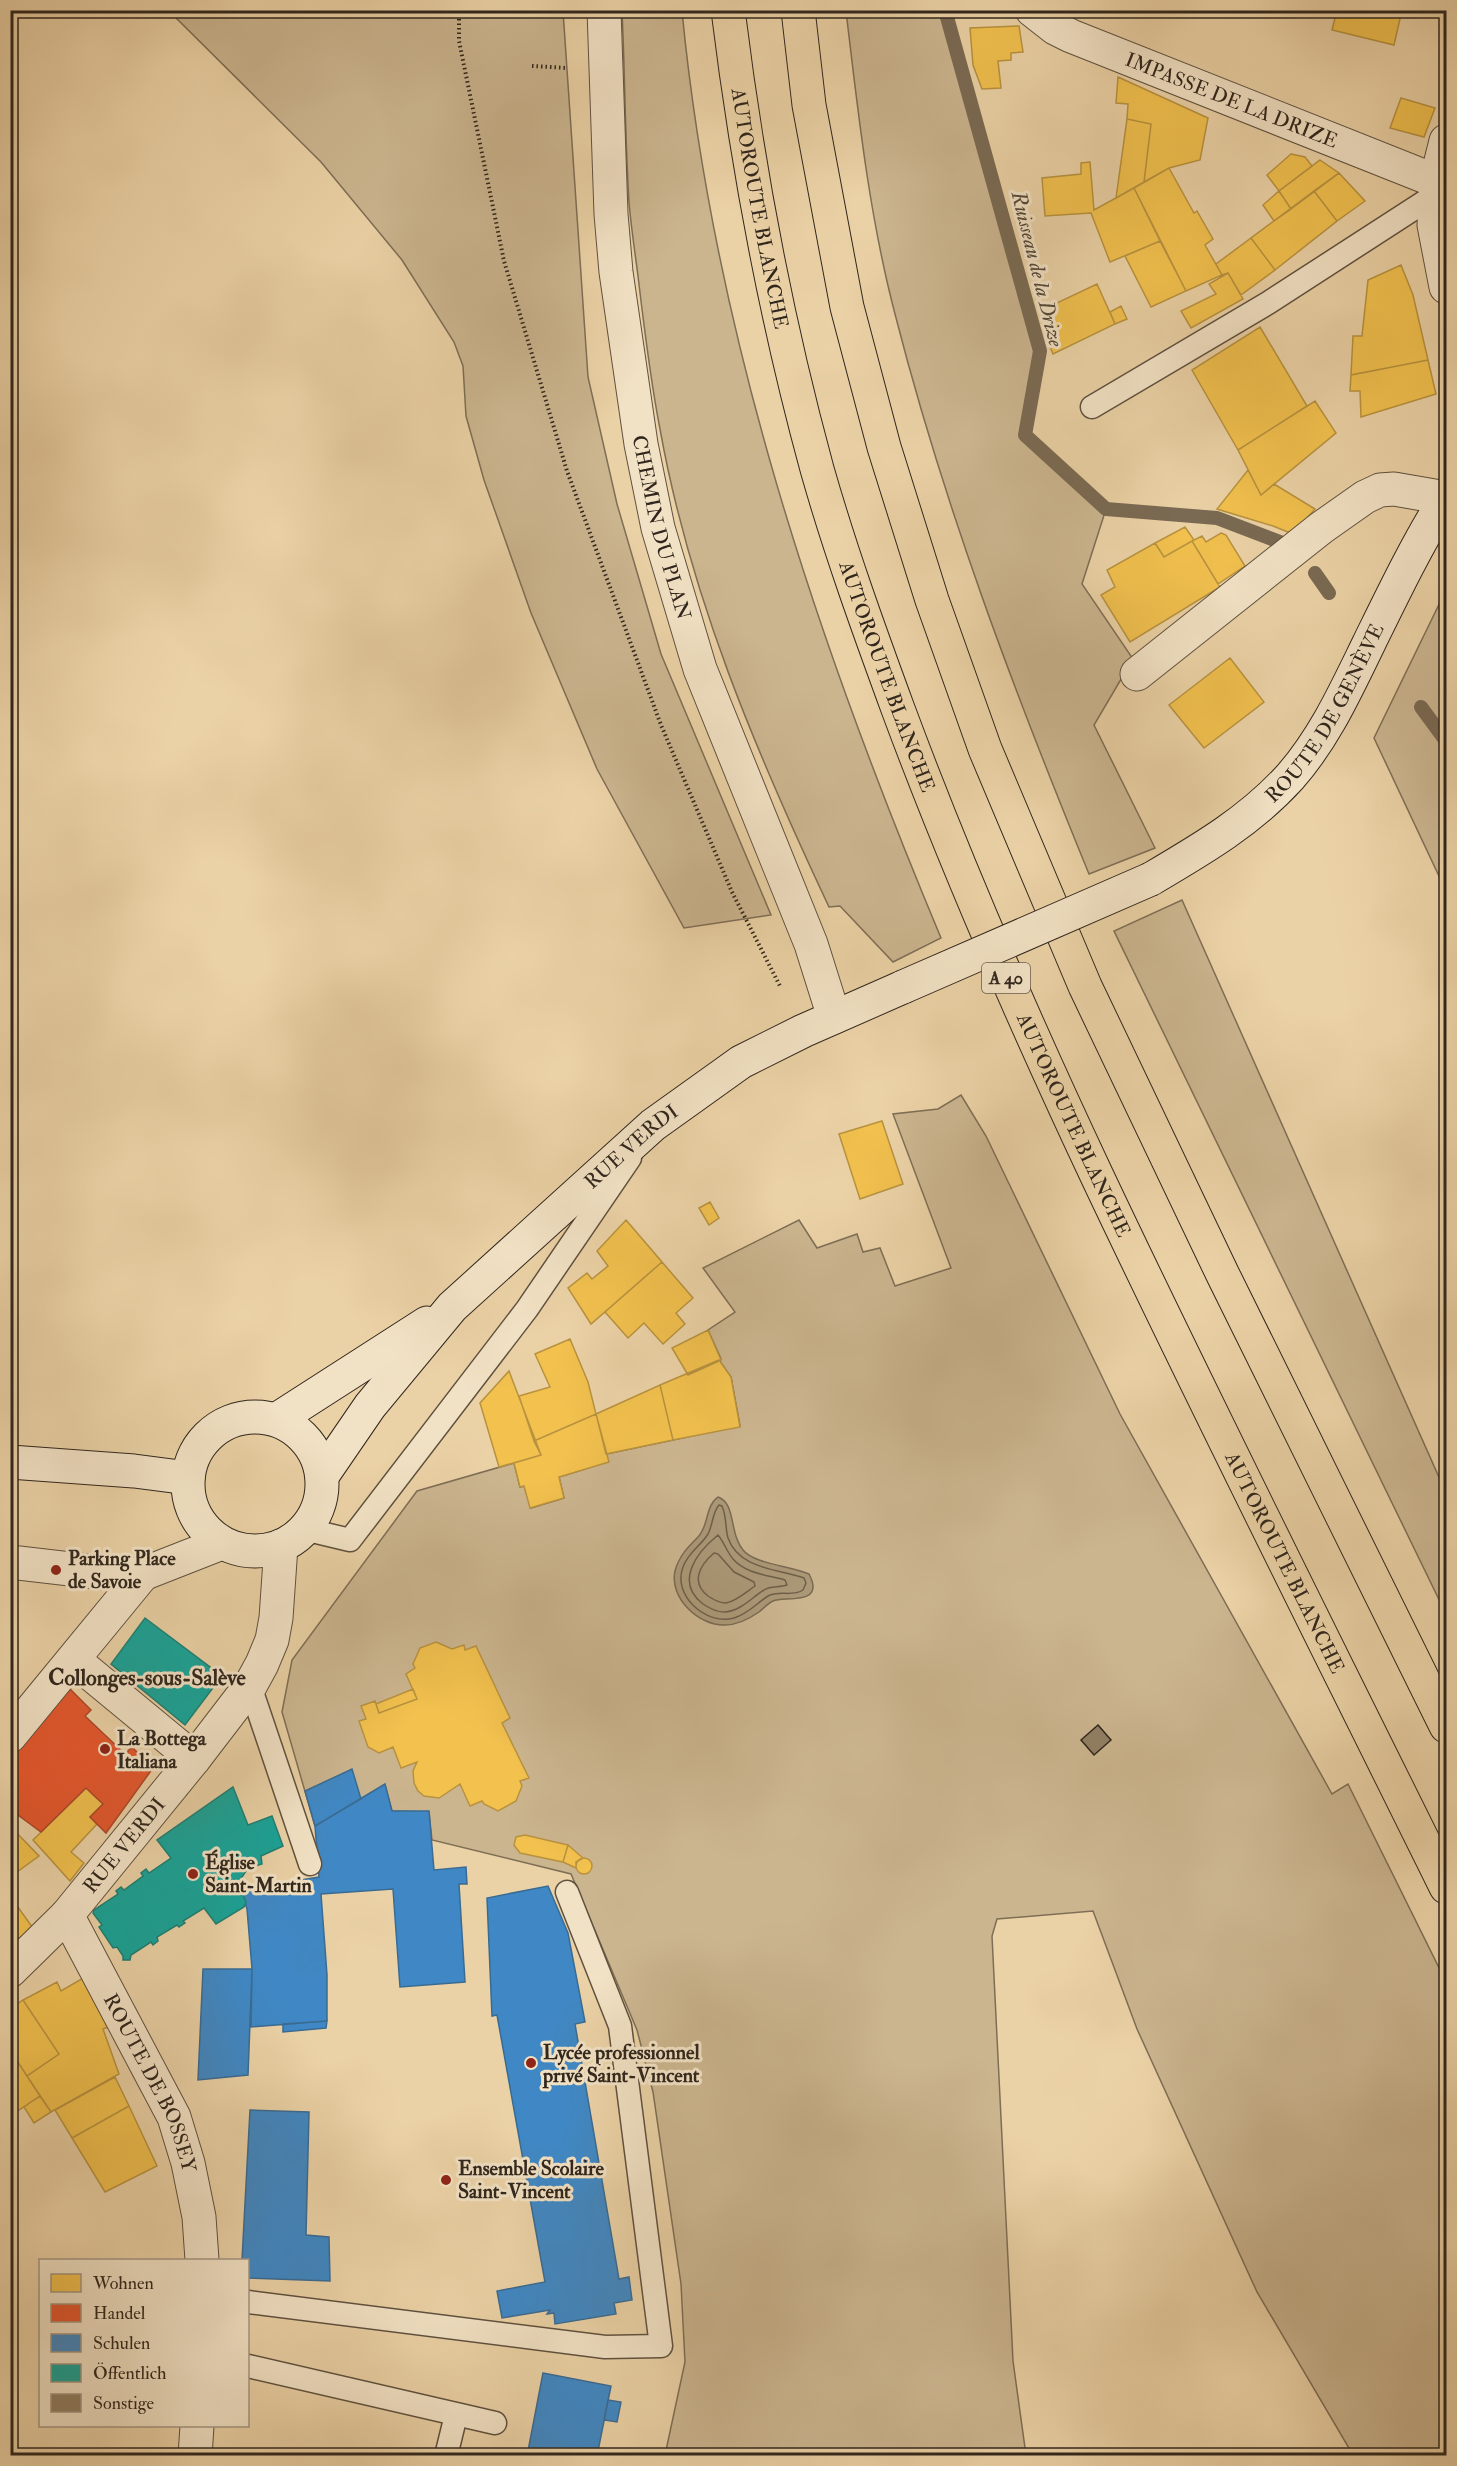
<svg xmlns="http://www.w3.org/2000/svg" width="1457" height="2466" font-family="'IM FELL Double Pica',serif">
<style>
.green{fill:#cbb58f;stroke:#7e6e56;stroke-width:1.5}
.water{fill:#ab9877;stroke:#7a6a53;stroke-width:1.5}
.homes{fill:#f2c14e;stroke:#b8923f;stroke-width:1.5}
.shops{fill:#e4572e;stroke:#ae4829;stroke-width:1.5}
.schools{fill:#3f88c5;stroke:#3a6b93;stroke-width:1.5}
.public{fill:#17a398;stroke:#1e7e73;stroke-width:1.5}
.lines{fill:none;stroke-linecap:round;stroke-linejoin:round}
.shore{stroke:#6e5f4a;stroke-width:1.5}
.stream{stroke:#7a6a53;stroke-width:14}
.building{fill:#917f64;stroke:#30261d;stroke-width:1.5}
.lane-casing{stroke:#5f513f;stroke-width:25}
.street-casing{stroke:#5f513f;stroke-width:35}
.secondary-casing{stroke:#30261d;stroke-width:35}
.highway-casing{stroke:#30261d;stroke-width:35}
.path{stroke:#30261d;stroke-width:4;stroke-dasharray:1.5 3;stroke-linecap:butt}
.lane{stroke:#f2e2c5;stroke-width:22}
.street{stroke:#f2e2c5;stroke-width:33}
.secondary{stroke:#f2e2c5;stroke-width:33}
.highway{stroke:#ebd2a6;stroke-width:33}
.secondary-bridge-casing{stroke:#30261d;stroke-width:35;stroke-linecap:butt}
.secondary-bridge{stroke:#f2e2c5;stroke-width:33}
.poi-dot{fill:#8f2418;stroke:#f2e2c5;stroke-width:2}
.labels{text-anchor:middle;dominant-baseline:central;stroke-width:6;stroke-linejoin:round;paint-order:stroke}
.shield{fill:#f2e2c5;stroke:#6a5e4f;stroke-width:1.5}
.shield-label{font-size:18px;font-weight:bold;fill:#30261d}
.street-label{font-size:20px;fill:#30261d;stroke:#f2e2c5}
.poi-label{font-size:20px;font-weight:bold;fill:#30261d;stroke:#f2e2c5;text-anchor:start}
.water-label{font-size:21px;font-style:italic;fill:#554838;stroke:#f2e2c5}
.quarter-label{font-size:22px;font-weight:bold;fill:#30261d;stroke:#f2e2c5}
</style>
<rect width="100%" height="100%" fill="#ebd2a6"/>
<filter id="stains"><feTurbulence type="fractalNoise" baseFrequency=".00333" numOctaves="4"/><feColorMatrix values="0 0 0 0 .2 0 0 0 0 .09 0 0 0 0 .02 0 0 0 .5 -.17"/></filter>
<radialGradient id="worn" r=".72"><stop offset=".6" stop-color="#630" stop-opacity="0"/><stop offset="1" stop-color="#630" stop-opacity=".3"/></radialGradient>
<path class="green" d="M 169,11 L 563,11 L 588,377 L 617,504 L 661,654 L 771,915 L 684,928 L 597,769 L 531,613 L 484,480 L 466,416 L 463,366 L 454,342 L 402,260 L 321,162 Z
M 622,11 L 682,11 C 713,332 817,642 941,938 L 893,962 L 840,906 L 829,907 C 757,754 690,597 660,429 C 650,378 644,327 638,276 C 635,252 631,227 629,202 C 625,138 625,74 622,11 Z
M 846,11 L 945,11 L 1040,351 L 1025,435 L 1106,509 L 1082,584 L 1133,659 L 1094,725 L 1155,848 L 1089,874 C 1014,691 944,506 895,314 C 869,215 858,112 846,11 Z
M 1446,590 L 1446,891 L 1374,738 Z
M 1182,900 L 1446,1493 L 1446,1614 L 1114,931 Z
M 961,1095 L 986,1136 L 1120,1414 L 1332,1794 L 1348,1784 L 1446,1982 L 1446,2455 L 1353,2455 L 1257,2292 L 1137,2029 L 1093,1911 L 997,1919 L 992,1936 L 1013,2361 L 1026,2455 L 665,2455 L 685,2362 L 681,2284 L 653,2092 L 637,2030 L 571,1874 L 432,1840 L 429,1812 L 392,1811 L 385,1785 L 315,1826 L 282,1712 L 292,1660 L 417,1491 L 514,1463 L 520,1487 L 524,1486 L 531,1508 L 564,1498 L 559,1477 L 585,1469 L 606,1454 L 740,1426 L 731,1377 L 719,1360 L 721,1359 L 708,1330 L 735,1312 L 703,1268 L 799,1220 L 817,1248 L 857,1234 L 863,1252 L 880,1248 L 895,1286 L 951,1268 L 893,1114 L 938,1109 Z"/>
<path class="water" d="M 718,1497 C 736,1503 729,1533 743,1550 C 754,1564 791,1566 809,1574 C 826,1606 785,1596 773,1601 C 768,1603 763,1609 759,1612 C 749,1619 737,1625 725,1625 C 699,1626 669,1598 675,1571 C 679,1556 688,1547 698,1537 C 709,1526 705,1506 718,1497 Z"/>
<path class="homes" d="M 1337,10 L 1402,10 L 1394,45 L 1332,30 Z
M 1019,26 L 1023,52 L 1011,53 L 1011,60 L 998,61 L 1001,88 L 982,89 L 973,65 L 970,28 Z
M 1118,77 L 1208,118 L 1200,160 L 1169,168 L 1144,182 L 1151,124 L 1127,119 L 1128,104 L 1116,103 Z
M 1401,98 L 1435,108 L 1424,137 L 1390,128 Z
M 1127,119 L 1151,124 L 1144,182 L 1116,198 Z
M 1291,154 L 1305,157 L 1312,166 L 1279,191 L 1267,175 Z
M 1320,160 L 1339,173 L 1291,209 L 1279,191 Z
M 1090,162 L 1094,210 L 1134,188 L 1160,241 L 1110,262 L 1091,213 L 1045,216 L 1042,178 L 1081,174 L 1081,163 Z
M 1169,168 L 1194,213 L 1197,211 L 1213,239 L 1205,245 L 1222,275 L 1186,291 L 1134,188 Z
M 1339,173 L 1365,201 L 1337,221 L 1314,191 Z
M 1279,191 L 1291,209 L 1274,221 L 1263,205 Z
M 1314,191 L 1337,221 L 1275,270 L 1251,238 Z
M 1251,238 L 1275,270 L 1241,295 L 1228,273 L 1222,275 L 1216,264 Z
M 1160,241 L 1186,291 L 1151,307 L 1125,256 Z
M 1401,265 L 1413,295 L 1428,360 L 1351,375 L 1353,336 L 1362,336 L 1368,280 Z
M 1228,273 L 1243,299 L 1191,328 L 1181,311 L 1216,294 L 1209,284 Z
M 1097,284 L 1115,324 L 1053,354 L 1048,342 L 1057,340 L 1044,309 Z
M 1121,306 L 1127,319 L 1115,324 L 1110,312 Z
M 1260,327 L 1307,406 L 1238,450 L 1192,370 Z
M 1428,360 L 1436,394 L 1361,417 L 1360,391 L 1350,391 L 1351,375 Z
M 1315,401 L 1336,433 L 1261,495 L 1238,450 Z
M 1248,470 L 1261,495 L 1274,484 L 1315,509 L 1293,534 L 1273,526 L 1217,509 Z
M 1185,527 L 1194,540 L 1164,557 L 1155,543 Z
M 1221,533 L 1226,535 L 1245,566 L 1218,584 L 1192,541 L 1202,536 L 1206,542 Z
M 1192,541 L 1220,587 L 1130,642 L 1101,595 L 1115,587 L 1107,570 L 1155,543 L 1164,557 Z
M 1230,658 L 1264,702 L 1204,748 L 1169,705 Z
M 882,1121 L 903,1184 L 860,1199 L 839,1134 Z
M 710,1202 L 719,1218 L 709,1225 L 699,1208 Z
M 626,1220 L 662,1262 L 591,1324 L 568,1288 L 587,1273 L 592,1279 L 608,1266 L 597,1251 Z
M 662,1262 L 693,1298 L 676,1313 L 685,1324 L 663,1344 L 644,1323 L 628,1338 L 605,1312 Z
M 708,1330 L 721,1360 L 688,1375 L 672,1348 Z
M 570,1339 L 588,1382 L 596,1414 L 534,1441 L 519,1396 L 550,1387 L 535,1354 Z
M 719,1360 L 731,1377 L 740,1427 L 673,1440 L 660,1385 Z
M 509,1371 L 541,1455 L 499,1467 L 480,1403 Z
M 660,1385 L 673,1440 L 606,1454 L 596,1414 Z
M 596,1414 L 609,1462 L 559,1477 L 564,1498 L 530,1508 L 524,1486 L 520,1487 L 514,1463 L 541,1455 L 534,1441 Z
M 436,1642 L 452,1649 L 464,1645 L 465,1650 L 476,1646 L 510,1718 L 502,1723 L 529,1778 L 520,1781 L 522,1786 L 516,1801 L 498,1811 L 484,1804 L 482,1801 L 470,1806 L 460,1784 L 439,1798 L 424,1796 L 418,1791 L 414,1783 L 413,1771 L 417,1762 L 401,1768 L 393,1747 L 379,1753 L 368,1747 L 359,1721 L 366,1719 L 361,1706 L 375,1701 L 379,1713 L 417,1699 L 406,1674 L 415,1668 L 413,1664 L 420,1648 Z
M 413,1689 L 417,1699 L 379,1713 L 376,1704 Z
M 86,1788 L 103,1804 L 90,1817 L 97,1824 L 71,1852 L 84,1863 L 70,1881 L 33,1840 Z
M 10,1826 L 39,1856 L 10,1877 Z
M 525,1835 L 568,1845 L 563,1862 L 520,1853 L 514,1845 L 516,1837 Z
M 568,1845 L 583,1858 L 576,1862 L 576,1868 L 563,1862 Z
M576 1866a8 8 0 1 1 16 0a8 8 0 1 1-16 0Z
M 10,1896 L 33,1928 L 10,1946 Z
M 85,1977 L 111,2026 L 103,2029 L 119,2074 L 51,2112 L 27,2076 L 59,2054 L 23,2000 L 57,1982 L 61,1991 Z
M 23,2000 L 59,2054 L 27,2076 L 10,2050 L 10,2009 Z
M 10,2050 L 40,2096 L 10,2116 Z
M 115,2077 L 129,2106 L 72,2138 L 55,2110 Z
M 40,2096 L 51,2112 L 34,2123 L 24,2107 Z
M 129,2106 L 157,2166 L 105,2192 L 72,2138 Z"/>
<path class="shops" d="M 67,1686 L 91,1710 L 85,1716 L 125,1754 L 132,1747 L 153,1768 L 106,1833 L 90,1817 L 103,1804 L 86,1788 L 41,1832 L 10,1809 L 10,1744 Z"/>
<path class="schools" d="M 352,1769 L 361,1799 L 315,1826 L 305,1791 Z
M 385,1784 L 392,1811 L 429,1811 L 434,1870 L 466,1867 L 467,1884 L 459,1884 L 465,1982 L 400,1987 L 393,1889 L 321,1894 L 327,1975 L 327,2021 L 251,2027 L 252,1969 L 247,1909 L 241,1890 L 319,1877 L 315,1826 Z
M 548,1886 L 568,1933 L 585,2022 L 575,2024 L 619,2279 L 629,2277 L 632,2300 L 614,2303 L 616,2314 L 555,2324 L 554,2313 L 547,2314 L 550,2310 L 502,2318 L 497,2291 L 545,2282 L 497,2015 L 492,2016 L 487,1898 Z
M 203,1969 L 252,1969 L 248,2075 L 198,2080 Z
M 327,2021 L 326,2028 L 283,2032 L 283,2024 Z
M 250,2110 L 309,2112 L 306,2235 L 329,2237 L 330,2281 L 248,2278 L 248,2260 L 242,2260 Z
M 543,2373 L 611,2386 L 597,2456 L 527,2456 Z
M 608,2400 L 621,2402 L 617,2422 L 604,2420 Z"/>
<path class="public" d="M 145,1618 L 222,1676 L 185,1725 L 111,1664 Z
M 233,1787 L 248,1825 L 272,1816 L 283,1846 L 261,1856 L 262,1864 L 248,1868 L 238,1883 L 246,1902 L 244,1907 L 216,1924 L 204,1908 L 183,1921 L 185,1923 L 179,1927 L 177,1925 L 157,1937 L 158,1941 L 153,1945 L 151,1942 L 131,1955 L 130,1960 L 123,1960 L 123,1956 L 117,1947 L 113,1948 L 99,1927 L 102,1925 L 93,1913 L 94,1910 L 118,1894 L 116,1891 L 121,1887 L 124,1890 L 143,1876 L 141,1873 L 146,1869 L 149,1873 L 171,1858 L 157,1840 Z"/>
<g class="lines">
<path class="shore" d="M 719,1505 L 722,1506 C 727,1517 725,1528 728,1538 C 739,1569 777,1569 804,1578 L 806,1583 L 803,1590 C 793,1597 779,1590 768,1596 C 757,1603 748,1614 734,1618 C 706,1626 672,1595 683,1567 C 689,1551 700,1547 708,1534 C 713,1525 712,1513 719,1505 Z
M 718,1535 C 724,1542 727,1552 733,1559 C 746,1574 768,1575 785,1580 L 787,1585 C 779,1588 771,1585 764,1590 C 751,1598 741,1611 724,1612 C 716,1612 709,1608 703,1604 C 674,1582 697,1552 718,1535 Z
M 714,1553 L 718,1554 L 734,1572 L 754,1582 L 755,1586 C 746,1592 737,1601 726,1603 C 719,1603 714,1600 708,1596 C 690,1582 700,1565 714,1553 Z"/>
<path class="stream" d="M 945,10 L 1040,351 L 1025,435 L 1106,509 L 1217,518 L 1280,542
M 1315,573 L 1329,593
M 1421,707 L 1446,741"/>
</g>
<path class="building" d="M 1098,1725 L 1111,1740 L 1094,1755 L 1081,1740 Z"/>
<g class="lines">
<defs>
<path id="lane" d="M 1092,407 L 1268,303 L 1435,195
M 304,1529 L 350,1540 L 527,1309 L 630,1158
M 250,1686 L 310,1864
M 248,2302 L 605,2347 L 661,2346 L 620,2026 L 567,1892
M 248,2366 L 495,2423
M 446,2456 L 456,2415"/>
<g id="street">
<path id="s1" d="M 604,10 L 611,214 L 616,272 L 641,444 L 658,528 L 700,669 L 811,944 L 834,1017"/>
<path id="s2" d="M 1032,10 L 1055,28 L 1071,36 L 1436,181"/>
<path d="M 1446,141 L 1436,181 L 1434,225 L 1446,287"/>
<path d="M 1137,674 L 1321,528 L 1365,497 L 1380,490 L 1394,489 L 1446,498"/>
<path d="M 10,1562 L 122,1575 L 143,1574 L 222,1543"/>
<path d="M 74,1660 L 194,1759"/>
<path d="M 10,1736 L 143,1574"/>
<path id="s3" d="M 67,1915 L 174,2117 L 188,2163 L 199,2217 L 202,2260"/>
<path id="s4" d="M 10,1971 L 67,1915 L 194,1759 L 250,1686 L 262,1664 L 272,1640 L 276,1618 L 281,1546"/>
<path d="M 195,2456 L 197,2426"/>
</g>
<g id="secondary">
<path id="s5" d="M 1151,879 C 1202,849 1250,821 1290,777 C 1325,737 1346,690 1369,643 C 1393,594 1417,544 1446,498"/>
<circle cx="255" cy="1484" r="67"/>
<path d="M 276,1420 L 427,1323"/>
<path d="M 10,1462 L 134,1471 L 188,1478"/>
<path id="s6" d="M 322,1476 L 370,1406 L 452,1307 L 653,1125 L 741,1062 L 803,1031 L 903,987"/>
</g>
<g id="highway">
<path id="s7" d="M 728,10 C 747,164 776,319 817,469 C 840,550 869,630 898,709 C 957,868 1025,1023 1097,1176 C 1210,1415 1329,1650 1446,1887"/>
<path d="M 798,10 L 809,105 L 847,307 L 884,447 L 932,600 L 985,749 L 1085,986 L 1223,1275 L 1446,1726"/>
</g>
</defs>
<use href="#lane" class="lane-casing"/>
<use href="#street" class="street-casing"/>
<use href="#secondary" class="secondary-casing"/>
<use href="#highway" class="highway-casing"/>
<path class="path" d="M 459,10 L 459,41 L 504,261 L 567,471 L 661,725 L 732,892 L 781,988
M 532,66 L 567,68"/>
<use href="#lane" class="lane"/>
<use href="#street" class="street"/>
<use href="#secondary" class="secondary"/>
<use href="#highway" class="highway"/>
<defs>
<path id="secondary-bridge" d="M 903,987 L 1151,879"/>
</defs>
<use href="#secondary-bridge" class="secondary-bridge-casing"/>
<use href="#secondary-bridge" class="secondary-bridge"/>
</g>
<g class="poi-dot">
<circle cx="56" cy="1570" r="6"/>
<circle cx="105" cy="1749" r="6"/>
<circle cx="193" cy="1874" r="6"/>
<circle cx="531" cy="2063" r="6"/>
<circle cx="446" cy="2180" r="6"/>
</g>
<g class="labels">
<rect class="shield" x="982" y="963" width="48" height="30" rx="4.5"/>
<g class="shield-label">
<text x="1006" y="978">A 40</text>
</g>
<g class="street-label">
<text stroke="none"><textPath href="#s2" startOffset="220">IMPASSE DE LA DRIZE</textPath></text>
<text stroke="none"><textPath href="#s7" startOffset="201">AUTOROUTE BLANCHE</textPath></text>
<text stroke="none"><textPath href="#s1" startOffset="522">CHEMIN DU PLAN</textPath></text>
<text stroke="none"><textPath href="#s7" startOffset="687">AUTOROUTE BLANCHE</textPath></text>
<text stroke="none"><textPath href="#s5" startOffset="246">ROUTE DE GENÈVE</textPath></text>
<text stroke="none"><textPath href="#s7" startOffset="1173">AUTOROUTE BLANCHE</textPath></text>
<text stroke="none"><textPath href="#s6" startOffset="454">RUE VERDI</textPath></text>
<text stroke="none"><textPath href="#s7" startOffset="1659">AUTOROUTE BLANCHE</textPath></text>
<text stroke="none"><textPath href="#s4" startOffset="170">RUE VERDI</textPath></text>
<text stroke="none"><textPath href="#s3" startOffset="188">ROUTE DE BOSSEY</textPath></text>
</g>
<g class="poi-label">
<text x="68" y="1558">Parking Place<tspan x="68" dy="23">de Savoie</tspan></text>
<text x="117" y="1738">La Bottega<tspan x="117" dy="23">Italiana</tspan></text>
<text x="205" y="1862">Église<tspan x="205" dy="23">Saint-Martin</tspan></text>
<text x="543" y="2052">Lycée professionnel<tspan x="543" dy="23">privé Saint-Vincent</tspan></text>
<text x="458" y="2168">Ensemble Scolaire<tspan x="458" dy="23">Saint-Vincent</tspan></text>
</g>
<g class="water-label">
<text transform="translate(1037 269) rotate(76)">Ruisseau de la Drize</text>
</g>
<g class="quarter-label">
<text x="147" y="1678">Collonges-sous-Salève</text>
</g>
</g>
<rect width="1457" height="2466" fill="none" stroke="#ebd2a6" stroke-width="36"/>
<rect x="12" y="12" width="1433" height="2442" fill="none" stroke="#30261d" stroke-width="3"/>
<rect x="18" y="18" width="1421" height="2430" fill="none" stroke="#30261d" stroke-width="1.5"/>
<rect x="39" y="2259" width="210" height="168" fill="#f2e2c5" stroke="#a49782" stroke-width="1.5"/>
<rect x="51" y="2274" width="30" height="18" fill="#f2c14e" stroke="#a49782" stroke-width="1.5"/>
<text x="93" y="2289" font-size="18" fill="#30261d">Wohnen</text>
<rect x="51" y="2304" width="30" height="18" fill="#e4572e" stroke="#a49782" stroke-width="1.5"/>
<text x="93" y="2319" font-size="18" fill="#30261d">Handel</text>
<rect x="51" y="2334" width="30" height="18" fill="#3f88c5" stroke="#a49782" stroke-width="1.5"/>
<text x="93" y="2349" font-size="18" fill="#30261d">Schulen</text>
<rect x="51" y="2364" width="30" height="18" fill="#17a398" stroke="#a49782" stroke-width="1.5"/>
<text x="93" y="2379" font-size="18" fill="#30261d">Öffentlich</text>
<rect x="51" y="2394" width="30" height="18" fill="#917f64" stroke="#a49782" stroke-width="1.5"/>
<text x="93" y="2409" font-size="18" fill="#30261d">Sonstige</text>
<rect width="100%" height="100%" filter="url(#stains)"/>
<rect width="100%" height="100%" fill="url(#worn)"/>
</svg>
